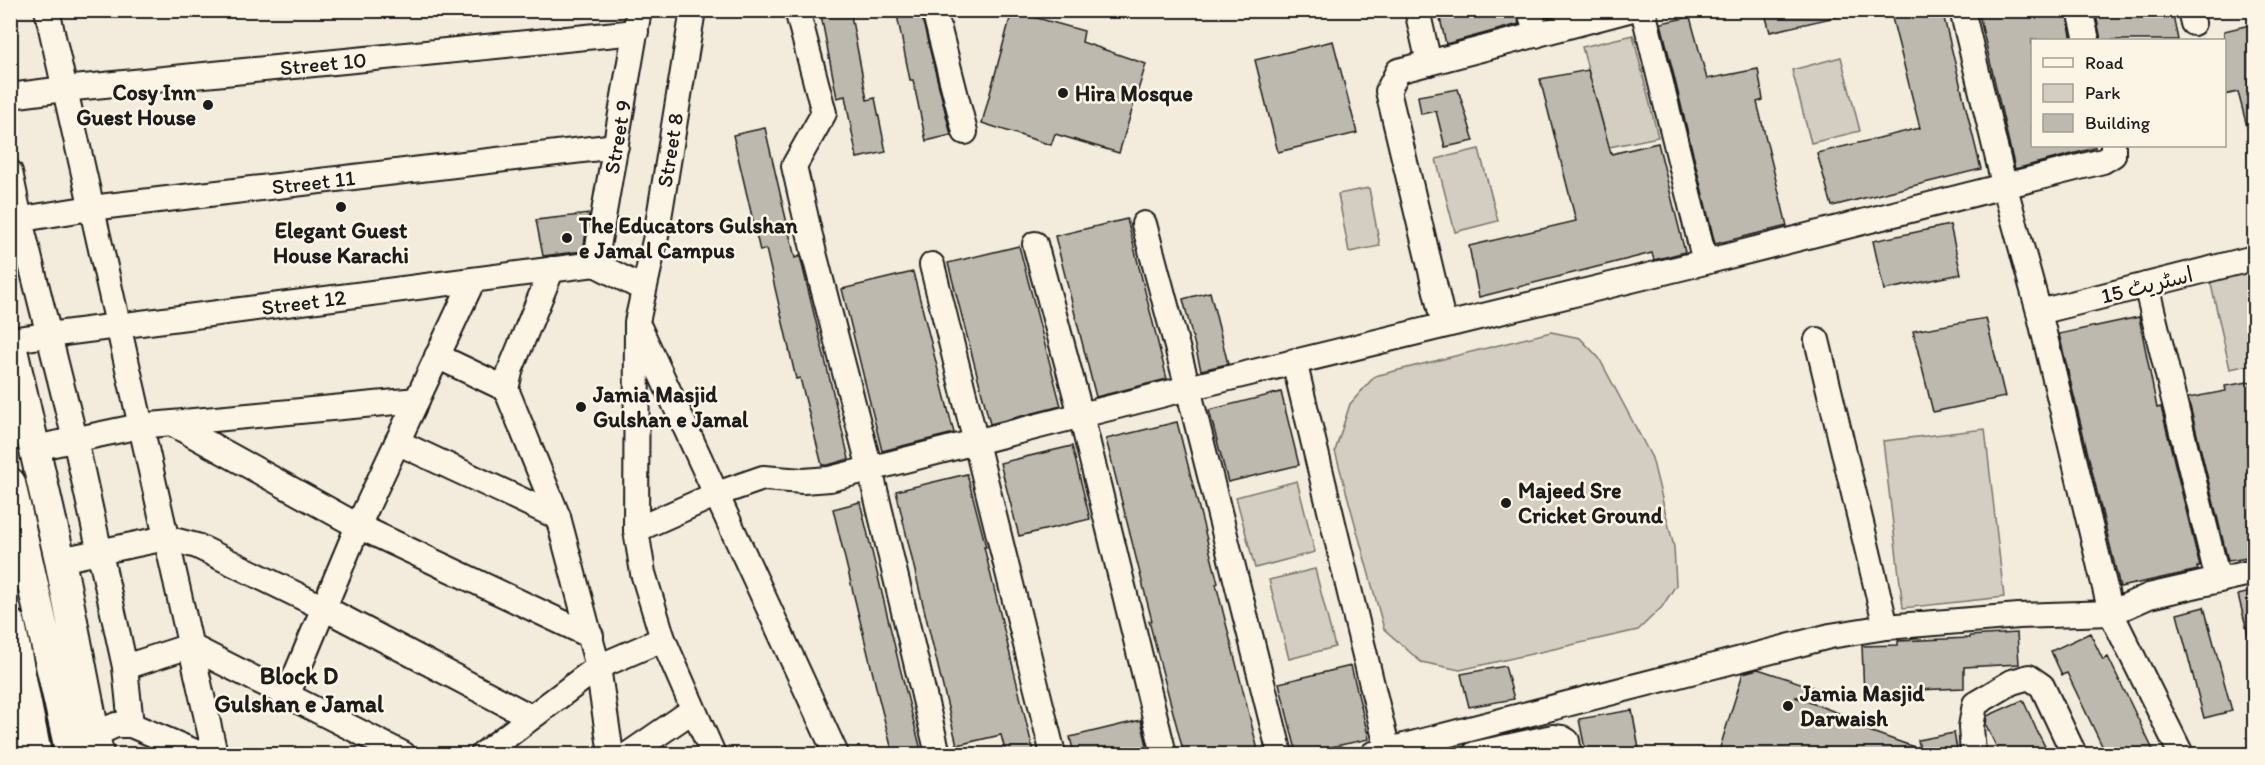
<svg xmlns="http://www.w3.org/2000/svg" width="2265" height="765" font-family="Itim,'Playpen Sans Arabic',sans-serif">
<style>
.green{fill:#d3cec1;stroke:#78756e;stroke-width:1.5}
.building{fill:#beb9ae;stroke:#1c1c1c;stroke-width:1.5}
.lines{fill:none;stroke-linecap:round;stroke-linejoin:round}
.minor-casing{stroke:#1c1c1c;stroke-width:28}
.major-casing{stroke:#1c1c1c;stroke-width:34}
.minor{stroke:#fcf5e5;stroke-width:24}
.major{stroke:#fcf5e5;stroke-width:30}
.poi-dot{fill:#1c1c1c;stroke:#fcf5e5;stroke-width:2}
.labels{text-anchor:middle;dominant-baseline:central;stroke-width:5;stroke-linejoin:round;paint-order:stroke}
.street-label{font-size:22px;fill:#1c1c1c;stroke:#fcf5e5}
.poi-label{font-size:22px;font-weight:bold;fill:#1c1c1c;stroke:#fcf5e5;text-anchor:start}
.neighbourhood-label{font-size:24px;font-weight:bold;fill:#1c1c1c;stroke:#fcf5e5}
</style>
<rect width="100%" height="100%" fill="#f3ecdd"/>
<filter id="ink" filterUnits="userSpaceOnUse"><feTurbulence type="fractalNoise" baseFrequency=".0167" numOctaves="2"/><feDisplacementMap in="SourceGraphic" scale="12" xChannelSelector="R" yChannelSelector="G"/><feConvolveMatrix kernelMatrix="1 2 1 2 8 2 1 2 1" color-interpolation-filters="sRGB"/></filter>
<g filter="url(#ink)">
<path class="green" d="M 1633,35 L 1658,137 L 1609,147 L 1582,47 Z
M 1841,57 L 1860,131 L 1811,143 L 1792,70 Z
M 1479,149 L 1498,221 L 1455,232 L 1436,159 Z
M 1369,188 L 1380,246 L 1349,252 L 1338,194 Z
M 2254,270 L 2254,364 L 2230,369 L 2210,280 Z
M 1551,332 L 1580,338 L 1599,358 L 1652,458 L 1674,547 L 1676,585 L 1662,607 L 1638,630 L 1460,670 L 1421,662 L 1384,629 L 1335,451 L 1350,404 L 1375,376 Z
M 1985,429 L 2004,597 L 1903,608 L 1883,441 Z
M 1297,481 L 1315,552 L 1255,568 L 1236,497 Z
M 1315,569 L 1335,647 L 1289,659 L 1269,580 Z"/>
<path class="building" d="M 820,10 L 850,10 L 867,100 L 875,98 L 886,152 L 857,158 L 845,96 L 837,98 Z
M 896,10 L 920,10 L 951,135 L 926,141 L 913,80 L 910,80 Z
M 1438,10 L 1516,10 L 1519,24 L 1446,44 Z
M 1764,10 L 1840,10 L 1840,16 L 1770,32 Z
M 1890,10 L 1942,10 L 1981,169 L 1832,206 L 1817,153 L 1920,128 Z
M 1978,10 L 2066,10 L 2072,40 L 2032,40 L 2032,146 L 2095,146 L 2095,148 L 2015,169 Z
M 2095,10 L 2172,10 L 2178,40 L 2101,40 Z
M 1012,11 L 1084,31 L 1082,42 L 1146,64 L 1119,153 L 1055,134 L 1051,145 L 982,123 Z
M 1690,17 L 1707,79 L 1758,69 L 1763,100 L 1757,102 L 1787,226 L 1715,244 L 1661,23 Z
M 2254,24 L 2254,137 L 2250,138 L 2238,92 L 2224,95 L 2224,31 Z
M 1333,41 L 1357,133 L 1278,152 L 1255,60 Z
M 1588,70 L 1611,154 L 1658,143 L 1685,252 L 1654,260 L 1652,253 L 1479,297 L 1469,246 L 1576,221 L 1540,79 Z
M 1458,89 L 1474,141 L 1445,147 L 1436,111 L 1421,114 L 1418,96 Z
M 765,128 L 795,258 L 800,256 L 849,459 L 828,465 L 822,465 L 800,378 L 796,379 L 766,249 L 760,251 L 733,135 Z
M 589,214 L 583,251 L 543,256 L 536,220 Z
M 1127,219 L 1167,379 L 1096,397 L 1055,236 Z
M 1950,225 L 1961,274 L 1884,290 L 1873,241 Z
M 1019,246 L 1061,406 L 990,424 L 948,263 Z
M 913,272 L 954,433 L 882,451 L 842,289 Z
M 1210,292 L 1228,364 L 1201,370 L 1183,299 Z
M 2139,317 L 2157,408 L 2161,407 L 2200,567 L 2197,567 L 2198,570 L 2120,587 L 2059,334 Z
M 1986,318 L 2005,397 L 1933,412 L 1913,331 Z
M 2254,381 L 2254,557 L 2228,561 L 2188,398 L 2226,391 L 2225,386 Z
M 1281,392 L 1299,465 L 1228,482 L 1209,410 Z
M 1177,422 L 1218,583 L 1216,584 L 1259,754 L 1184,754 L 1149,621 L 1152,621 L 1106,439 Z
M 1072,446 L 1090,519 L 1019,536 L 1000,463 Z
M 967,474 L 986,547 L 984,547 L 1034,754 L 1006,754 L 1001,735 L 957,745 L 918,584 L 896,491 Z
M 860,502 L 899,664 L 922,754 L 893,754 L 876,687 L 833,509 Z
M 2254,591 L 2254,642 L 2250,642 L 2238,595 Z
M 2204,607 L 2232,711 L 2204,718 L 2177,614 Z
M 2017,633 L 2019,664 L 1964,667 L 1964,688 L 1893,691 L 1893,694 L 1864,695 L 1862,646 L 1898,645 L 1898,641 L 1970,638 L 1970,636 Z
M 2090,633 L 2103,660 L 2108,657 L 2155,754 L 2106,754 L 2067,673 L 2062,675 L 2051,651 Z
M 1351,666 L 1369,739 L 1297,754 L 1279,683 Z
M 1505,666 L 1514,699 L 1469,707 L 1461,674 Z
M 1758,669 L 1834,694 L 1834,696 L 1795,697 L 1871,725 L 1869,731 L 1920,749 L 1918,740 L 1954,733 L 1958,754 L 1718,754 L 1743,673 Z
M 2023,700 L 2037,731 L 2049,754 L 2000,754 L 1995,744 L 1986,725 L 1987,716 Z
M 1632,710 L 1640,754 L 1586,754 L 1579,719 Z
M 1141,720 L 1149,754 L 1074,754 L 1070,737 Z"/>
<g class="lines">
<defs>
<g id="minor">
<path d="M 47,10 L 215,754"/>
<path d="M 693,10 L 656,236 L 637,322 L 636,530 L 643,573 L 663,639 L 713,754"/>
<path d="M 797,10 L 824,113 L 794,166 L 813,249 L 870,469 L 938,754"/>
<path d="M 934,10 L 965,132"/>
<path d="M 1417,10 L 1429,63"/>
<path d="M 1530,10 L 1536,35"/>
<path d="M 1643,10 L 1705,262"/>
<path d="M 1962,10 L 2004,184 L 2039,312 L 2111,613 L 2181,754"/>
<path d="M 2080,10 L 2087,40"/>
<path d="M 2190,10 L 2193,23"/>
<path id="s1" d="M 10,96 L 64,89 L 636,32"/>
<path d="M 10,172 L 20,220 L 75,439 L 125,667 L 131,725"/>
<path id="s2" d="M 10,221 L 91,208 L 616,146"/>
<path d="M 1144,224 L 1188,388 L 1280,754"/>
<path d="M 1035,244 L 1081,415 L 1164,754"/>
<path id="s3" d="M 595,264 L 639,10"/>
<path d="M 595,264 L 644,289"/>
<path d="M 932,265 L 1053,754"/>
<path d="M 2146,285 L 2218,580"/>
<path d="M 2039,312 L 2254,258"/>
<path d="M 1444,325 L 1388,91 L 1398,71 L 1629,10"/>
<path d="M 640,329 L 836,754"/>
<path id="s4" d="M 10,340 L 595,264"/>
<path d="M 1817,340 L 1886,627"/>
<path d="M 437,356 L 506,389 L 558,517 L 598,667 L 611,754"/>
<path d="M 1294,361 L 1388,751"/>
<path d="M 506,389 L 511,368 L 552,269"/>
<path d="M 173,424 L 358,526 L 591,636"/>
<path d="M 397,442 L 558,517"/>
<path d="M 35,448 L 140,426 L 417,400"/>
<path d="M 636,530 L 717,494 L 763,478 L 803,481 L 830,479 L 1188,388 L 1705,262 L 2103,161 L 2113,155 L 2113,146"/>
<path d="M 60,560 L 166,538 L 197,546 L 324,608 L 531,717"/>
<path d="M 125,667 L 190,646 L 403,754"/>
<path d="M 287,696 L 358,526 L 473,280"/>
<path d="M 93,735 L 116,725 L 131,725 L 200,754"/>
<path d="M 483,754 L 598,667 L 663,639"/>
<path d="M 629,754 L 693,710"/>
<path d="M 1373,754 L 1830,636 L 1886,627 L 2019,616 L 2111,613 L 2149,596 L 2254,572"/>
<path d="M 1475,754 L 1553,737 L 1562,738 L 1567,741 L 1569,754"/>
<path d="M 1973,754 L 1971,727 L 1975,704 L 2012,682 L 2029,677 L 2042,686 L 2074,754"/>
</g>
<path id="major" d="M 10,341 L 60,560 L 98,754
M 10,483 L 71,754
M 10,624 L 36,754"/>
</defs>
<use href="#minor" class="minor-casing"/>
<use href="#major" class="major-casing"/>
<use href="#minor" class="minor"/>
<use href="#major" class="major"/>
</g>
</g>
<g class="poi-dot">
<circle cx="1063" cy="93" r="6"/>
<circle cx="208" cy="105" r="6"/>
<circle cx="341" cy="207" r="6"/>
<circle cx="567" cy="238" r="6"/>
<circle cx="581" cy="407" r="6"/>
<circle cx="1506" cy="503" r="6"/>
<circle cx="1788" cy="706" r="6"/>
</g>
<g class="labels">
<g class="street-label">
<text stroke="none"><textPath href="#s1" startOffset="315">Street 10</textPath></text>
<text stroke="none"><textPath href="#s3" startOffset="129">Street 9</textPath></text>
<text transform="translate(670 150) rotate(-81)">Street 8</text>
<text stroke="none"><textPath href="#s2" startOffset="306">Street 11</textPath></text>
<text transform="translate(2147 285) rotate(-14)">اسٹریٹ 15</text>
<text stroke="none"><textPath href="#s4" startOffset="296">Street 12</textPath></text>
</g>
<g class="poi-label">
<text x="196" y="92" text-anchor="end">Cosy Inn<tspan x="196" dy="25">Guest House</tspan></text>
<text x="1075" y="93">Hira Mosque</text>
<text x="579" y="225">The Educators Gulshan<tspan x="579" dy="25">e Jamal Campus</tspan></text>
<text x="341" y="230" text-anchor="middle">Elegant Guest<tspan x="341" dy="25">House Karachi</tspan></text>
<text x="593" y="394">Jamia Masjid<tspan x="593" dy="25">Gulshan e Jamal</tspan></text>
<text x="1518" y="490">Majeed Sre<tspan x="1518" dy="25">Cricket Ground</tspan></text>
<text x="1800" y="693">Jamia Masjid<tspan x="1800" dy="25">Darwaish</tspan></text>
</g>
<g class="neighbourhood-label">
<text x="299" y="675">Block D<tspan x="299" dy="28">Gulshan e Jamal</tspan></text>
</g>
</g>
<rect width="2265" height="765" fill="none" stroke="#fcf5e5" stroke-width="36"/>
<rect x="18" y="18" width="2229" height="729" fill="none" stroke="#1c1c1c" stroke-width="2" filter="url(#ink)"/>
<rect x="2031" y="39" width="195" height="108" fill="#fcf5e5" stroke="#a29e95" stroke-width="1.5"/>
<rect x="2043" y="58" width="30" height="9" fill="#fcf5e5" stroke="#a29e95" stroke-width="1.5"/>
<text x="2085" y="69" font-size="18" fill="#1c1c1c">Road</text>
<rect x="2043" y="84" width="30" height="18" fill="#d3cec1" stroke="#a29e95" stroke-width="1.5"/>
<text x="2085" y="99" font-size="18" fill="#1c1c1c">Park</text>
<rect x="2043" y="114" width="30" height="18" fill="#beb9ae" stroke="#a29e95" stroke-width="1.5"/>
<text x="2085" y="129" font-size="18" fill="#1c1c1c">Building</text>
</svg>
